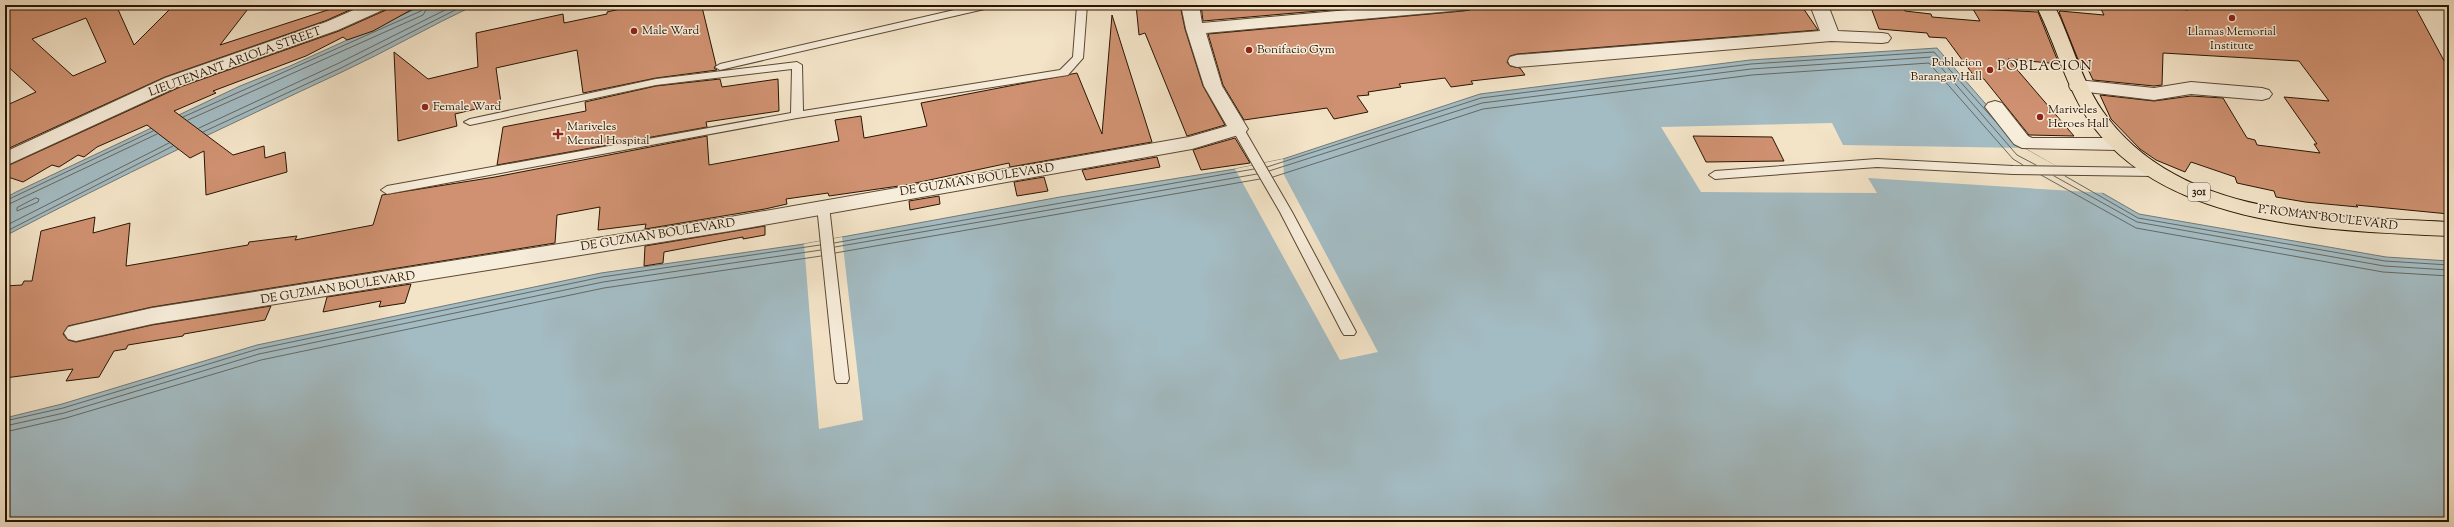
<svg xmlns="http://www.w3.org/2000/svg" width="2454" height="527" font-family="'Sorts Mill Goudy',serif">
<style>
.water{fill:#a3bbc2;stroke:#727975}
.pier{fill:#f3e3c7}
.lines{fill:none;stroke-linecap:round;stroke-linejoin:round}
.shore{stroke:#666862;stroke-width:1}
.building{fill:#cf9171;stroke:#281501;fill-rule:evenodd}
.service-casing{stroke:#5b4832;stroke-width:2}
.minor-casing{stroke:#5b4832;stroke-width:2}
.primary-casing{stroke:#281501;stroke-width:2}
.service{fill:#f7eddb;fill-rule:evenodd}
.minor{fill:#f7eddb;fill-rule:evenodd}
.primary{fill:#f3e3c7;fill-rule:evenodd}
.poi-dot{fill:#8f2418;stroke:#f7eddb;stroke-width:1.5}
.labels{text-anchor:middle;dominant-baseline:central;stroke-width:3;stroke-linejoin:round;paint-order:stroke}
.shield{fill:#f7eddb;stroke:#665642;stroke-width:1}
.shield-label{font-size:11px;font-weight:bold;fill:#281501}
.poi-label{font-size:12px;fill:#281501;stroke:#f7eddb;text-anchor:start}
.street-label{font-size:12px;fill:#281501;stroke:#f7eddb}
.quarter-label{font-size:14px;letter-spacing:1px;fill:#281501;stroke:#f7eddb}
</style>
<rect width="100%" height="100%" fill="#f3e3c7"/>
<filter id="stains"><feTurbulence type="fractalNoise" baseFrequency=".005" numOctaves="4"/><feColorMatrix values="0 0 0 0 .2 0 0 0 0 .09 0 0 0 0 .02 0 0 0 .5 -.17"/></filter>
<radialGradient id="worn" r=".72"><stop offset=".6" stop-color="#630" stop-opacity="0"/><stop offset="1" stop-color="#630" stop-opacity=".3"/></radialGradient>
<path class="water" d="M 424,5 L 475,5 C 430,26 387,51 342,72 C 228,125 116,178 5,236 L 5,198 L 16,192 L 240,86 L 290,66 Z
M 1937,48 L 2024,148 L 2139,214 L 2386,257 L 2449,261 L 2449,522 L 5,522 L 5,418 L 62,404 L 257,345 L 601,273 L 804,244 L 1060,197 L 1235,169 L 1283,159 L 1480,94 L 1750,60 Z"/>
<path class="pier" d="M 1832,123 L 1843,145 L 2024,148 L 2105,193 L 1868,178 L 1877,193 L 1701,192 L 1661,127 Z
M 1283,159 L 1284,175 L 1378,352 L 1340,360 L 1235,169 Z
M 842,237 L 863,420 L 819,429 L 804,244 Z"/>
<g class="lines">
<path class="shore" d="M 183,117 L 421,11 L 424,5
M 188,120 L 423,15 L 429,5
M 199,128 L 339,63 L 455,5
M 203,132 L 341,68 L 465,5
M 1267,167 L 1481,98 L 1751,64 L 1934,52 L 1996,122
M 1269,171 L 1482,103 L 1751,69 L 1932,57 L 2017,155 L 2036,165
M 2041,175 L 2136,228 L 2383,272 L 2449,276
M 2054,176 L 2137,222 L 2384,266 L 2449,270
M 2065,176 L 2138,218 L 2385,261 L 2449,265
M 1273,177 L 1483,109 L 1752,75 L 1929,63 L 2013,159 L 2023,165
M 36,198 L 39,199 L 38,202 L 17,211 L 17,208 Z
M 5,201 L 153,131
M 5,206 L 157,134
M 5,226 L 169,143
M 5,232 L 173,146
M 834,243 L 1254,169
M 835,247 L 1257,174
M 835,253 L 1260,179
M 5,421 L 63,408 L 258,349 L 602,277 L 820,245
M 5,426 L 64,413 L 259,354 L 603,282 L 821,250
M 5,432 L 66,418 L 261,360 L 604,288 L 821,256"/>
</g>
<path class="building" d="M 5,5 L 116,5 L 134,45 L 174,5 L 251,5 L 220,45 L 343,5 L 361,5 L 325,21 L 165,77 L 5,150 L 5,106 L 36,92 L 5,64 ZM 86,18 L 106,62 L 73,76 L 32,39 Z
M 389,5 L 420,5 L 373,31 L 347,40 L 343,37 L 306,56 L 213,91 L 216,93 L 174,111 L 233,155 L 264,146 L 265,158 L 285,152 L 287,172 L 206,195 L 204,151 L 190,158 L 147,125 L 97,147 L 84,157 L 78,155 L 59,167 L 52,165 L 23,182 L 5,176 L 5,167 L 180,87 L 339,31 L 386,10 Z
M 619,5 L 702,7 L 716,65 L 714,68 L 717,70 L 656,78 L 583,93 L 577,50 L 496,68 L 501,103 L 455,114 L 457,126 L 398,141 L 394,52 L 428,79 L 478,67 L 476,33 L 563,14 L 564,23 L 607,14 L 607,12 L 620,9 Z
M 1136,5 L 1180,5 L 1185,29 L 1203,86 L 1225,125 L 1187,136 L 1145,33 L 1139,35 Z
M 1201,5 L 1387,5 L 1203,21 Z
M 1473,5 L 1487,5 L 1487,8 L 1525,5 L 1801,5 L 1818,30 L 1517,54 L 1510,56 L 1507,62 L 1510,66 L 1520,68 L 1525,75 L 1471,81 L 1473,84 L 1451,87 L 1445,78 L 1399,84 L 1401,87 L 1368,92 L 1369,95 L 1357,96 L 1368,112 L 1334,119 L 1327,108 L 1244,120 L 1223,85 L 1208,34 L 1463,11 L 1470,10 Z
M 1870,5 L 1902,5 L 1905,11 L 1931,14 L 1932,17 L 1980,21 L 1973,9 L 2038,12 L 2059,64 L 2008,59 L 2074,136 L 2029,135 L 1984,79 L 1977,80 L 1946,38 L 1929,37 L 1927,33 L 1879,29 Z
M 2099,5 L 2136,5 L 2188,10 L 2185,5 L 2414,5 L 2449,70 L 2449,214 L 2356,205 L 2358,207 L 2305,202 L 2276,197 L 2274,191 L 2237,183 L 2235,177 L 2191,162 L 2185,172 L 2156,160 L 2140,149 L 2111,119 L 2100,95 L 2154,101 L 2191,96 L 2223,98 L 2247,138 L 2255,140 L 2257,145 L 2320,153 L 2314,144 L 2317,144 L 2284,97 L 2329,101 L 2299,61 L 2163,53 L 2162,85 L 2154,86 L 2093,80 L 2087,67 L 2081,67 L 2059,12 L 2060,11 L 2104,15 Z
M 1112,15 L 1152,142 L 1010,167 L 1009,163 L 906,185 L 829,196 L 828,193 L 786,199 L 787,204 L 765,209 L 645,229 L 646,224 L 598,230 L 600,207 L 557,215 L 555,243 L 152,307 L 68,326 L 63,334 L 68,340 L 76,342 L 152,325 L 271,306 L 265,320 L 184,334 L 183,336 L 128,345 L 126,349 L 114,351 L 99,377 L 66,381 L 73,369 L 5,378 L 5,286 L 22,285 L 24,281 L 32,281 L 41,231 L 95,217 L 93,233 L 130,223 L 126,266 L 248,245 L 249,242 L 297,236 L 295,240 L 373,225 L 382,195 L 495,177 L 707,136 L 709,165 L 839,141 L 835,120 L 861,116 L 864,138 L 927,126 L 921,103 L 1077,73 L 1102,134 Z
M 720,79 L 722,87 L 778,79 L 779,111 L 706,122 L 707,127 L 497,165 L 503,127 L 586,111 L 585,102 L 656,86 Z
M 1693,136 L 1772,137 L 1784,161 L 1706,162 Z
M 1235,138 L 1250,163 L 1201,170 L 1193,150 Z
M 1157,157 L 1160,167 L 1086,180 L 1082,170 Z
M 1044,177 L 1048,191 L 1017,196 L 1014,182 Z
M 939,196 L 940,204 L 910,210 L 909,201 Z
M 765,226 L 765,235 L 743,239 L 743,237 L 664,252 L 663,263 L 644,266 L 645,246 Z
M 411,284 L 405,303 L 379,307 L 381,301 L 323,312 L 327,297 Z"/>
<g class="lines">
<defs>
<path id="service" d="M 976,5 L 994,5 L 989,8 L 720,70 L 715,67 L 720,64 Z
M 1077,5 L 1087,5 L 1083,58 L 1068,75 L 797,118 L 387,194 L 381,190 L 387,186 L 791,113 L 792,69 L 656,85 L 470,125 L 464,122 L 470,119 L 656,79 L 797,62 L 802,65 L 803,111 L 1060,70 L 1073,57 Z
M 1238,125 L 1244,129 L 1292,212 L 1356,332 L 1354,335 L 1344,335 L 1342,332 L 1280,212 L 1232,129 Z
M 1877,159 L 2013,166 L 2153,168 L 2159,172 L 2153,176 L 2013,174 L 1877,167 L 1715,179 L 1709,175 L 1715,171 Z
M 823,202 L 829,206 L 849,379 L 847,383 L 837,383 L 835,379 L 817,206 Z"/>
<path id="minor" d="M 365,5 L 388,5 L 385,9 L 338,30 L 179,86 L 5,166 L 5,152 L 165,78 L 326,22 Z
M 1181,5 L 1199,5 L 1202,23 L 1404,5 L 1472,5 L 1469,9 L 1463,10 L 1206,33 L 1222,86 L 1248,129 L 1245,133 L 1192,149 L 730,231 L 152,324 L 76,341 L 68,339 L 64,333 L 68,327 L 76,325 L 152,308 L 730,217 L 1189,137 L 1227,126 L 1204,86 L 1186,29 Z
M 1810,5 L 1828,5 L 1838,31 L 1882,33 L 1888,34 L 1891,38 L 1888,42 L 1882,43 L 1831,41 L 1517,67 L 1510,65 L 1508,61 L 1510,57 L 1517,55 L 1820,31 Z
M 2078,80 L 2154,88 L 2191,82 L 2262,88 L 2269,90 L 2272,94 L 2269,98 L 2262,100 L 2191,94 L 2154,100 L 2071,90 L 2069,86 L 2071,82 Z
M 1995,101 L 2002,103 L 2028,136 L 2032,138 L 2117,138 L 2124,140 L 2127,144 L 2124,148 L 2117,150 L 2022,148 L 2014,144 L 1985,107 L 1988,103 Z"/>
<path id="primary" d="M 2036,5 L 2054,5 C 2072,41 2082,85 2107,117 C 2184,219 2334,216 2449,222 L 2449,236 C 2331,230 2170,229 2092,125 C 2066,89 2056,44 2036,5 Z"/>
</defs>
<use href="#service" class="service-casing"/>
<use href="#minor" class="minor-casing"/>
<use href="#primary" class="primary-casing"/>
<use href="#service" class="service"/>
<use href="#minor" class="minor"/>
<use href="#primary" class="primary"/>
</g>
<g class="poi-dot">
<circle cx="2232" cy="18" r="4"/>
<circle cx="634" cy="31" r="4"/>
<circle cx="1249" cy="50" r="4"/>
<circle cx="1990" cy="70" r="4"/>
<circle cx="425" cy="107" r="4"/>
<circle cx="2040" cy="117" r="4"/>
<path d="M556 128h4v4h4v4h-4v4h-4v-4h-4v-4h4z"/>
</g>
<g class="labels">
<rect class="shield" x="2188" y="183" width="22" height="18" rx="3"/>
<g class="shield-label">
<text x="2199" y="192">301</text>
</g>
<g class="poi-label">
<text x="642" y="31">Male Ward</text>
<text x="2232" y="32" text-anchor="middle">Llamas Memorial<tspan x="2232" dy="14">Institute</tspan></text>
<text x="1257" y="50">Bonifacio Gym</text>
<text x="1982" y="63" text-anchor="end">Poblacion<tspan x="1982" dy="14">Barangay Hall</tspan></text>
<text x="433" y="107">Female Ward</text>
<text x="2048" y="110">Mariveles<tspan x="2048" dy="14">Heroes Hall</tspan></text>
<text x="567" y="127">Mariveles<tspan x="567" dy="14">Mental Hospital</tspan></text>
</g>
<g class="street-label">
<text transform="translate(235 62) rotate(-20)">LIEUTENANT ARIOLA STREET</text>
<text transform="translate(977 180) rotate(-9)">DE GUZMAN BOULEVARD</text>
<text transform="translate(2328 218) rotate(7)">P. ROMAN BOULEVARD</text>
<text transform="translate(658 235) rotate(-9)">DE GUZMAN BOULEVARD</text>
<text transform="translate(338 288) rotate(-9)">DE GUZMAN BOULEVARD</text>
</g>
<g class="quarter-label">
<text x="2045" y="67">POBLACION</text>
</g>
</g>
<rect width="2454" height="527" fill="none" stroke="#f3e3c7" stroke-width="20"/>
<rect x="6" y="6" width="2442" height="515" fill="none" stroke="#281501" stroke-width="2"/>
<rect x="10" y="10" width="2434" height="507" fill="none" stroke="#281501"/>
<rect width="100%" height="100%" filter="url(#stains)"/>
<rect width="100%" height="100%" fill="url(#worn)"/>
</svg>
